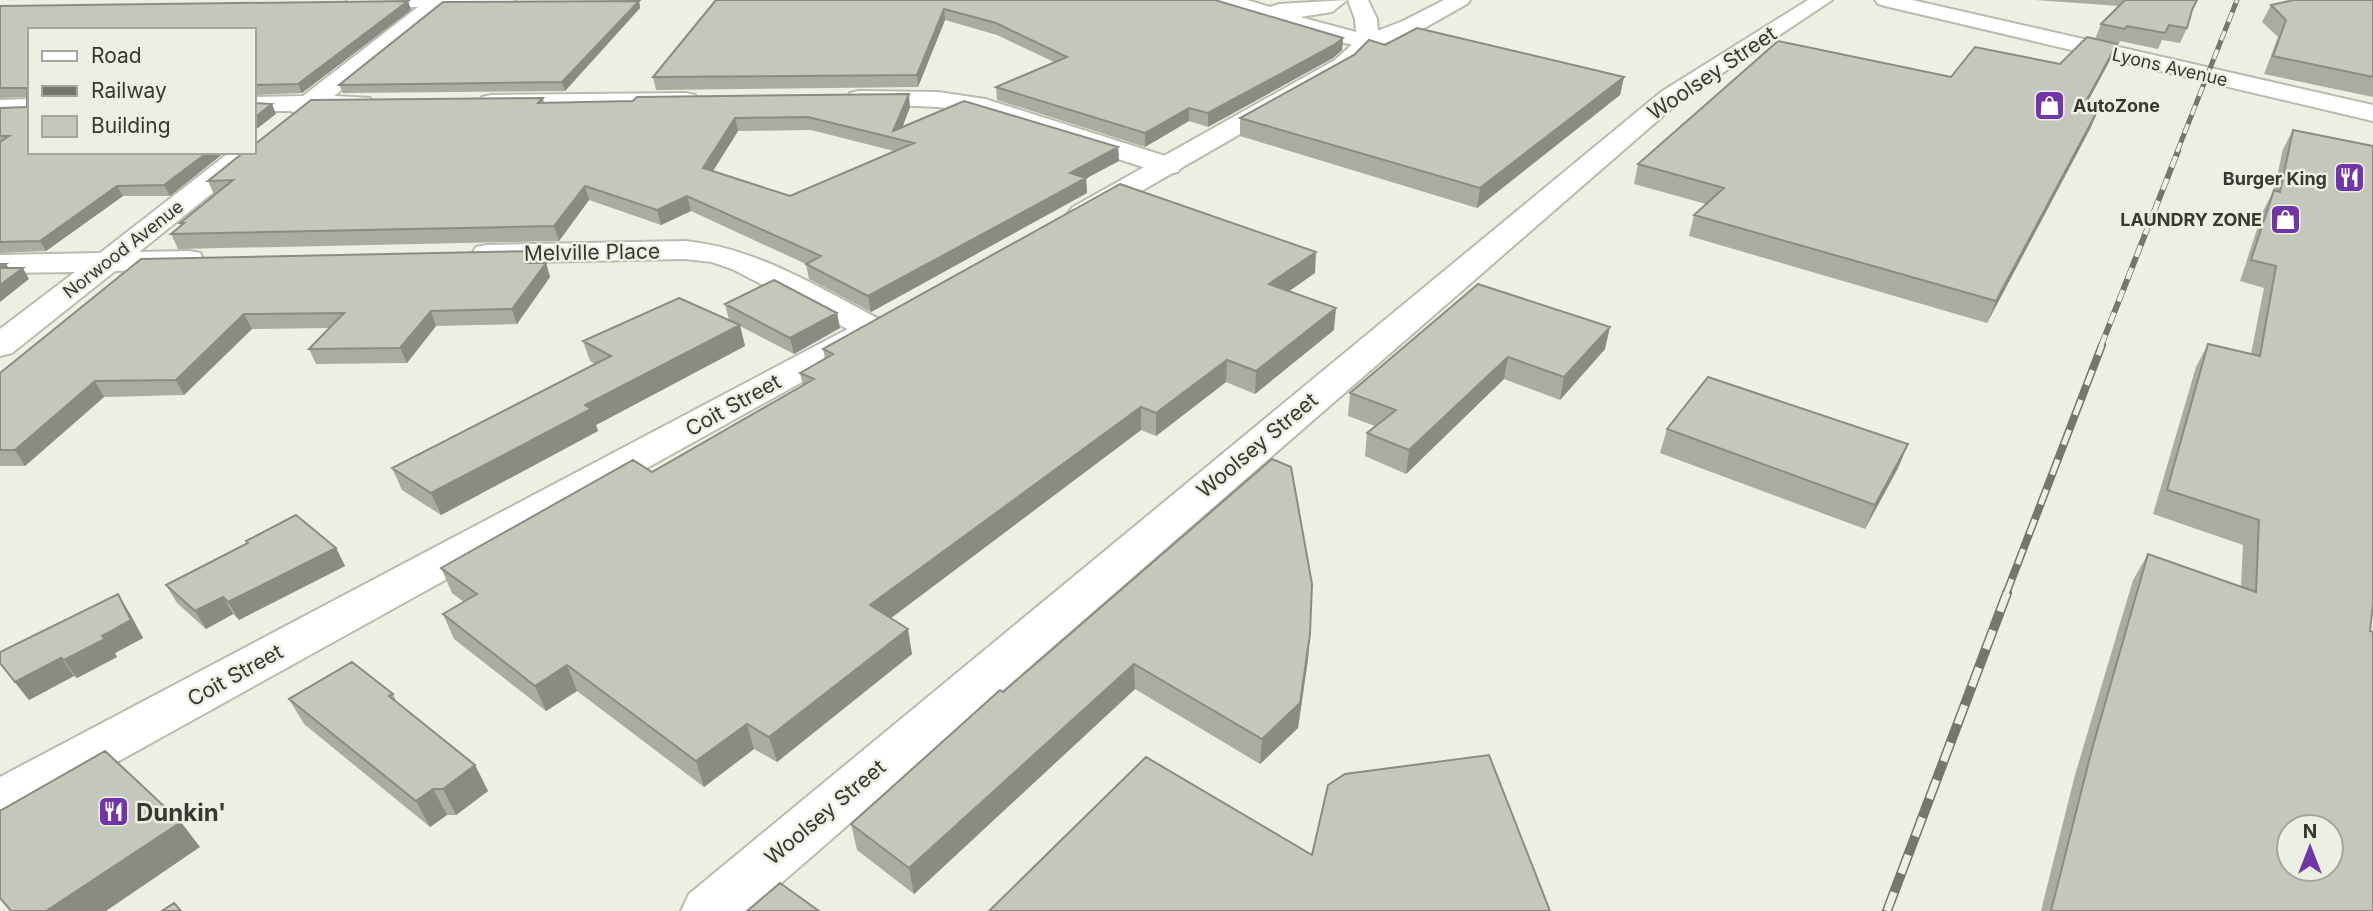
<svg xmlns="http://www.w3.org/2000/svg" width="2373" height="911" font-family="Inter,sans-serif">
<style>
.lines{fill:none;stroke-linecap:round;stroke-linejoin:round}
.minor-casing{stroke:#b7bcae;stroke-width:4}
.major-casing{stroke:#b7bcae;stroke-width:4}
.minor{fill:#fff;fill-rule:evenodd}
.major{fill:#fff;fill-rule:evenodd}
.rail-far3-casing{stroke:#75776f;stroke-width:5}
.rail-far2-casing{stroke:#75776f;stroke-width:6}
.rail-far1-casing{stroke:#75776f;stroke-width:8}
.rail-casing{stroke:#75776f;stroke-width:10}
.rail-far3{stroke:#ebf0e2;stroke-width:3.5;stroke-dasharray:10;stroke-linecap:butt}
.rail-far2{stroke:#ebf0e2;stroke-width:4.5;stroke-dasharray:12;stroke-linecap:butt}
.rail-far1{stroke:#ebf0e2;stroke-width:5;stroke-dasharray:16;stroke-linecap:butt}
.rail{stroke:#ebf0e2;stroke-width:7;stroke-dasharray:20;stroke-linecap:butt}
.wall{fill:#a9aca1;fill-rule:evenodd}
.shaded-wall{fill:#898c83}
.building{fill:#c4c8bb;stroke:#898c83;stroke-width:2;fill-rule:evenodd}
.labels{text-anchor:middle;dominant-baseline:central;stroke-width:5;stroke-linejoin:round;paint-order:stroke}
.far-street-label{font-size:18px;fill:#373833;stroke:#ebf0e2}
.far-poi-label{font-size:18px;font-weight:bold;fill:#373833;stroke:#ebf0e2;text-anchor:end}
.street-label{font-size:21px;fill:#373833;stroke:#ebf0e2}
.near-poi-label{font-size:24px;font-weight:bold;fill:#373833;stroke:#ebf0e2;text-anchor:start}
</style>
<rect width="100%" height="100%" fill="#ebf0e2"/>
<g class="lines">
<defs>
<path id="minor" d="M 347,0 L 515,0 L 512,4 L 505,6 L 445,7 L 334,96 L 370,98 L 373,103 L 370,108 L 315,111 L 302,117 L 291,111 L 254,111 L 254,97 L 303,96 L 418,7 L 356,8 L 349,6 Z
M 1216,0 L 1247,0 L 1270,7 L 1279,4 L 1347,0 L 1332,12 L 1300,17 L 1367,35 L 1403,21 L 1444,0 L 1470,0 L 1467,4 L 1419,31 L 1368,49 L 1299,31 L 1219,4 Z
M 1808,0 L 1832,0 L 1679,102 L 749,911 L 681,911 L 689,894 L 1661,92 Z
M 859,91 L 938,92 L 985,99 L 1178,160 L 1182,166 L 1178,172 L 1168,174 L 1158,172 L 979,113 L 938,107 L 850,103 L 847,98 L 850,93 Z
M 686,93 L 695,95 L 698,100 L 695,105 L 491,109 L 482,107 L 479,102 L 482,97 L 491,95 Z
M 30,99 L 30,115 L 0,116 L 0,100 Z
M 254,146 L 260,152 L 256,158 L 139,252 L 189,251 L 200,253 L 204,260 L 200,267 L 189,269 L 115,271 L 12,353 L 0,356 L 0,329 L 75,272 L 0,273 L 0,255 L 100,253 L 230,152 L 254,152 Z
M 685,241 C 758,248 821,289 885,322 L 890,329 L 885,336 L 873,339 L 861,336 L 732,269 L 712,262 L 685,259 L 487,263 L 476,261 L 472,254 L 476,247 L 487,245 Z"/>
<path id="major" d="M 1348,0 L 1368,0 L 1377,19 L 1379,42 L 1351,70 L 1093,219 L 1083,222 L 1073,219 L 1068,213 L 1073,207 L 1335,60 L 1357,40 L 1355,19 Z
M 1875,0 L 1912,0 L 2373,105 L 2373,121 L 1885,6 L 1878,4 Z
M 871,320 L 883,323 L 888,330 L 883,337 L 18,817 L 0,823 L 0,777 L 859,323 Z"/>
</defs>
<use href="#minor" class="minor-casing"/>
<use href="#major" class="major-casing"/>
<use href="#minor" class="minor"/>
<use href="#major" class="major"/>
<defs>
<path id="rail-far3" d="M 2177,152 L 2237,0"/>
<path id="rail-far2" d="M 2101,346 L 2178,151"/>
<path id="rail-far1" d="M 2006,594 L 2102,345"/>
<path id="rail" d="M 1887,911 L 2007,593"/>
</defs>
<use href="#rail-far3" class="rail-far3-casing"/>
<use href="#rail-far2" class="rail-far2-casing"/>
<use href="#rail-far1" class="rail-far1-casing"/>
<use href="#rail" class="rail-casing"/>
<use href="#rail-far3" class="rail-far3"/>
<use href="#rail-far2" class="rail-far2"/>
<use href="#rail-far1" class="rail-far1"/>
<use href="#rail" class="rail"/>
</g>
<path class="wall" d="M 716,0 L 1215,0 L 1343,38 L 1342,50 L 1333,58 L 1208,127 L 1189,121 L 1145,147 L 997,100 L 996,87 L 1054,62 L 997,35 L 945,20 L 918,87 L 656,90 L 653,77 Z
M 2035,0 L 2197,0 L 2191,12 L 2187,28 L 2180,43 L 2162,40 L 2158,49 L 2120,41 L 2119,44 L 2095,39 L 2101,24 L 2119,6 Z
M 2373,0 L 2373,97 L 2264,74 L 2278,37 L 2262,22 L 2271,5 Z
M 408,1 L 411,10 L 302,93 L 254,95 L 254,30 L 30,152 L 225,152 L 170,196 L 123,196 L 46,251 L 0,253 L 0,108 L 27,107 L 27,97 L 0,98 L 0,6 Z
M 639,1 L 640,8 L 565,91 L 343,93 L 339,85 Z
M 1385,45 L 1624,77 L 1620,95 L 1477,208 L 1240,136 L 1240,118 Z
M 2109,62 L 2086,105 L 2091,127 L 1987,323 L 1689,236 L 1694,215 L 1706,204 L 1634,184 L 1638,164 L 1951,77 L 2060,64 Z
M 543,98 L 544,103 L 910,107 L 902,127 L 1118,147 L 1119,161 L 1086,178 L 1087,193 L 871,312 L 809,279 L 806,264 L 691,211 L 661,225 L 589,200 L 559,241 L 178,249 L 171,234 L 181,225 L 180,223 L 214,195 L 208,181 ZM 811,130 L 894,151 L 790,196 L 713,171 L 738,131 Z
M 2293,130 L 2370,631 L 2373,911 L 2041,911 L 2075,775 L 2133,580 L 2148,554 L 2241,587 L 2243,545 L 2153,514 L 2196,367 L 2208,344 L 2251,354 L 2264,288 L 2240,281 L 2263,211 L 2274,190 L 2283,149 Z
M 537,251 L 541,263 L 546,263 L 550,277 L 517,324 L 436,326 L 407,363 L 316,364 L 309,349 L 329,328 L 252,329 L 184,395 L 104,397 L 25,466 L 0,466 L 0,373 L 141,259 Z
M 1315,273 L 1289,291 L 1334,330 L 1255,394 L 1226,382 L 1156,436 L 1141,430 L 891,618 L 912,654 L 777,762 L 754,749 L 704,787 L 577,691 L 546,711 L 454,639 L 443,614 L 464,602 L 452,593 L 441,568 L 652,472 L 803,386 L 800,373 L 825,359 L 823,349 Z
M 1478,284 L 1605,349 L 1560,400 L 1504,379 L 1406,474 L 1365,456 L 1367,433 L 1375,426 L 1348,416 L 1350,393 Z
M 725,304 L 837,313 L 840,328 L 794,354 L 740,326 L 745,346 L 596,425 L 598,431 L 441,515 L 402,490 L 392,468 L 595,364 L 590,361 L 583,341 L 729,320 Z
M 1667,429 L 1908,444 L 1898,468 L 1865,529 L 1660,453 Z
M 1272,459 L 1310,634 L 1308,659 L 1298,728 L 1260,764 L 1135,689 L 914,894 L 857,850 L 851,824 Z
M 246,541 L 336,548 L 345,566 L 239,620 L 233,614 L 206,629 L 177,603 L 166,585 L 247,544 Z
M 129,612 L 143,638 L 115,653 L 117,657 L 77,678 L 74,676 L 29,700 L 0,664 Z
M 393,694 L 397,703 L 475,765 L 488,791 L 456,815 L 447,815 L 430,827 L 304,724 L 289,699 Z"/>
<path class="shaded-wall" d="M 408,1 L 411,10 L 302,93 L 298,84 Z
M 639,1 L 640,8 L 565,91 L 562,82 Z
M 944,9 L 945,20 L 918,87 L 917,75 Z
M 1343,38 L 1342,50 L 1333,58 L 1208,127 L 1208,113 Z
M 2117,44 L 2109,62 L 2076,123 L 2084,105 Z
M 1624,77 L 1620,95 L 1477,208 L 1480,188 Z
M 909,94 L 910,107 L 898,139 L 893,131 Z
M 272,104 L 276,114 L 254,131 L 254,118 Z
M 1189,108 L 1189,121 L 1145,147 L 1145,133 Z
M 2099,108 L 2091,127 L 1987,323 L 1996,301 Z
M 735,118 L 738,131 L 706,182 L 703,168 Z
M 1118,147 L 1119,161 L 1070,187 L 1070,173 Z
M 208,152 L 225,152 L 170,196 L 164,185 Z
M 1086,178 L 1087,193 L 871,312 L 868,296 Z
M 117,186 L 123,196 L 46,251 L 40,241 Z
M 585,186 L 589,200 L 559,241 L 554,226 Z
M 687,196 L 691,211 L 661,225 L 657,210 Z
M 537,251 L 541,265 L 527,263 Z
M 1316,252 L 1315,273 L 1268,306 L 1269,284 Z
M 546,263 L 550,277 L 517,324 L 512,309 Z
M 6,264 L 13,275 L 23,268 L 29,279 L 0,302 L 0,268 Z
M 1336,308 L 1334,330 L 1255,394 L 1256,371 Z
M 431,311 L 436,326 L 407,363 L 400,348 Z
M 837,313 L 840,328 L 794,354 L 790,338 Z
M 244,314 L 252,329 L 184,395 L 176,380 Z
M 740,325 L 745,346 L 596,425 L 598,431 L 441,515 L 431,493 L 585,405 Z
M 1610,327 L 1605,349 L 1560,400 L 1564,377 Z
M 1508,357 L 1504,379 L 1406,474 L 1409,450 Z
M 1227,360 L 1226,382 L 1156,436 L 1156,413 Z
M 95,381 L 104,397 L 25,466 L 15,450 Z
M 1141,407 L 1141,430 L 875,630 L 870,605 Z
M 1908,444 L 1898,468 L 1865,529 L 1875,505 Z
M 336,548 L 345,566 L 239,620 L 228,602 Z
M 118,594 L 129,612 L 143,638 L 115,653 L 117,657 L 77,678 L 64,660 Z
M 223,597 L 233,614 L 206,629 L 195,611 Z
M 908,629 L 912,654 L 777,762 L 769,737 Z
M 1310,634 L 1308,659 L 1298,728 L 1260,764 L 1262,739 Z
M 61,658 L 74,676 L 29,700 L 15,682 Z
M 1134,664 L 1135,689 L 914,894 L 909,868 Z
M 567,665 L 577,691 L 546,711 L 535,686 Z
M 747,724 L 754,749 L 704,787 L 696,761 Z
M 475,765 L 488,791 L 456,815 L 443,789 Z
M 433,789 L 447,815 L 430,827 L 416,801 Z
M 181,822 L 200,847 L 106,911 L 46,911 Z"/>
<path class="building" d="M 716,0 L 1215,0 L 1343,38 L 1334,45 L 1208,113 L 1189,108 L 1145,133 L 996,87 L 1067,57 L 996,23 L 944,9 L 917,75 L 653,77 Z
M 2125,0 L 2197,0 L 2192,10 L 2187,28 L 2169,25 L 2165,33 L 2127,26 L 2125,29 L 2101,24 Z
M 2294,0 L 2373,0 L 2373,77 L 2273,56 L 2286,20 L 2271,5 Z
M 408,1 L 298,84 L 254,85 L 254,30 L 30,30 L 30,152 L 208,152 L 164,185 L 117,186 L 40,241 L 0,242 L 0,142 L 9,136 L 0,136 L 0,108 L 27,107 L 27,88 L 0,88 L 0,6 Z
M 639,1 L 562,82 L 339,85 L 443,2 Z
M 1417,28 L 1624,77 L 1480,188 L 1240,118 L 1354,55 L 1369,40 L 1385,45 Z
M 2087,37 L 2117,44 L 2084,105 L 2099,108 L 1996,301 L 1694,215 L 1724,188 L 1638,164 L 1778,41 L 1951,77 L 1975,47 L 2060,64 Z
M 909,94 L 893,131 L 964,101 L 1118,147 L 1070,173 L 1086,178 L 868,296 L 806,264 L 821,256 L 687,196 L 657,210 L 585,186 L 554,226 L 171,234 L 184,223 L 180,223 L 233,180 L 208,181 L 244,152 L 254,152 L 254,145 L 311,100 L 543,98 L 538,103 L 633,101 L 637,97 ZM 808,117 L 914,143 L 790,196 L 703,168 L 735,118 Z
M 254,103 L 272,104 L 254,118 Z
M 2293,130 L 2373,146 L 2373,604 L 2370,631 L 2373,632 L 2373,911 L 2051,911 L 2092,749 L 2148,554 L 2256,592 L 2259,520 L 2167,490 L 2208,344 L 2260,356 L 2276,266 L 2251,260 L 2274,190 L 2280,192 ZM 2289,827 L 2331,827 L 2331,869 L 2289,869 Z
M 1120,184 L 1316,252 L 1269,284 L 1336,308 L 1256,371 L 1227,360 L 1156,413 L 1141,407 L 870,605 L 908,629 L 769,737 L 747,724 L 696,761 L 567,665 L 535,686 L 443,614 L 477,594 L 441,568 L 633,460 L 652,472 L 814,379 L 800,373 L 833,354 L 823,349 Z
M 537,251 L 527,263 L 546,263 L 512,309 L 431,311 L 400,348 L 309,349 L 344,313 L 244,314 L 176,380 L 95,381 L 15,450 L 0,450 L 0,373 L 141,259 Z
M 0,264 L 6,264 L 0,268 L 23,268 L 0,285 Z
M 774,280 L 837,313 L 790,338 L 725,304 Z
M 1478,284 L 1610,327 L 1564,377 L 1508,357 L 1409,450 L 1367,433 L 1396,410 L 1350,393 Z
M 679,298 L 740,325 L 585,405 L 591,409 L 431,493 L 392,468 L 611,356 L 583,341 Z
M 1708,377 L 1908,444 L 1875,505 L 1667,429 Z
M 1272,459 L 1291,467 L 1312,584 L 1310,634 L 1300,703 L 1262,739 L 1134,664 L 909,868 L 851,824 L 1000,690 L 1003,692 Z
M 296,515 L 336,548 L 228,602 L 223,597 L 195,611 L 166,585 L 248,543 L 246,541 Z
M 118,594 L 131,620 L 102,636 L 105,639 L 64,660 L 61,658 L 15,682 L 0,663 L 0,652 Z
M 352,662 L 393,694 L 389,696 L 475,765 L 443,789 L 433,789 L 416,801 L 289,699 Z
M 105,751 L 181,822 L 46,911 L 11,911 L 0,898 L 0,811 Z
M 1489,755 L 1550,911 L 989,911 L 1146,757 L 1312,855 L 1328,785 L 1345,774 Z
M 780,883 L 819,911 L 747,911 Z
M 174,903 L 181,911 L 162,911 Z"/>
<defs>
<symbol id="shop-square" viewBox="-11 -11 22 22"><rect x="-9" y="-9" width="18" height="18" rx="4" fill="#7234a9" stroke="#ebf0e2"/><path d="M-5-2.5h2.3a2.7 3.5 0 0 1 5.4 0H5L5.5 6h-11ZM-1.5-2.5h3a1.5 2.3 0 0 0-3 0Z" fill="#fff"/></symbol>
<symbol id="restaurant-square" viewBox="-11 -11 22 22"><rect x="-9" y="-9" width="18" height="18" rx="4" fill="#7234a9" stroke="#ebf0e2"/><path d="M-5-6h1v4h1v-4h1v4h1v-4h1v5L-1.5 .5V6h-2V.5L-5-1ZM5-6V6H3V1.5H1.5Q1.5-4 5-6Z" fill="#fff"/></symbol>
</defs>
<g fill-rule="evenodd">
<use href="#shop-square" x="2032" y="88" width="35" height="35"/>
<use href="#restaurant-square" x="2332" y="160" width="35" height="35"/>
<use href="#shop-square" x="2268" y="202" width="35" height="35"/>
<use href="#restaurant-square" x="96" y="794" width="35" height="35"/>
</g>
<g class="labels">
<g class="far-street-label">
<text transform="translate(2170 67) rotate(13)">Lyons Avenue</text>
<text transform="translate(123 249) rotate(-38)">Norwood Avenue</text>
</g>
<g class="far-poi-label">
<text x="2073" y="105" text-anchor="start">AutoZone</text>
<text x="2327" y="178">Burger King</text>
<text x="2262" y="219">LAUNDRY ZONE</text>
</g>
<g class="street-label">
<text transform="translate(1712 73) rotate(-34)">Woolsey Street</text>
<text transform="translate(592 252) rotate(-1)">Melville Place</text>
<text transform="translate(733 405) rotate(-29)">Coit Street</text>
<text transform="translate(1257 445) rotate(-40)">Woolsey Street</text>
<text transform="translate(235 675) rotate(-29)">Coit Street</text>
<text transform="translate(825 812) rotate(-40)">Woolsey Street</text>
</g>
<g class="near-poi-label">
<text x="136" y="812">Dunkin'</text>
</g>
</g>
<rect x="28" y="28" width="228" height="126" fill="#ebf0e2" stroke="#a3a69c" stroke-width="2"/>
<rect x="42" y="51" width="35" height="10" fill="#ffffff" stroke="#a3a69c" stroke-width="2"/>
<text x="91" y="63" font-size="21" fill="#373833">Road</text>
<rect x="42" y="86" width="35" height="10" fill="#75776f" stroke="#a3a69c" stroke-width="2"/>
<text x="91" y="98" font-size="21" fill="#373833">Railway</text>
<rect x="42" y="116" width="35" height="21" fill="#c4c8bb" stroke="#a3a69c" stroke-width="2"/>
<text x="91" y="133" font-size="21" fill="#373833">Building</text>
<g transform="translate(2310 848)"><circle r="33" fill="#ebf0e2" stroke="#a3a69c" stroke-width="2"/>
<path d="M0-5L12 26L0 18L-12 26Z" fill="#7234a9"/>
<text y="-10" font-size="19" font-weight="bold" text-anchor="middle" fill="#373833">N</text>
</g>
</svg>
